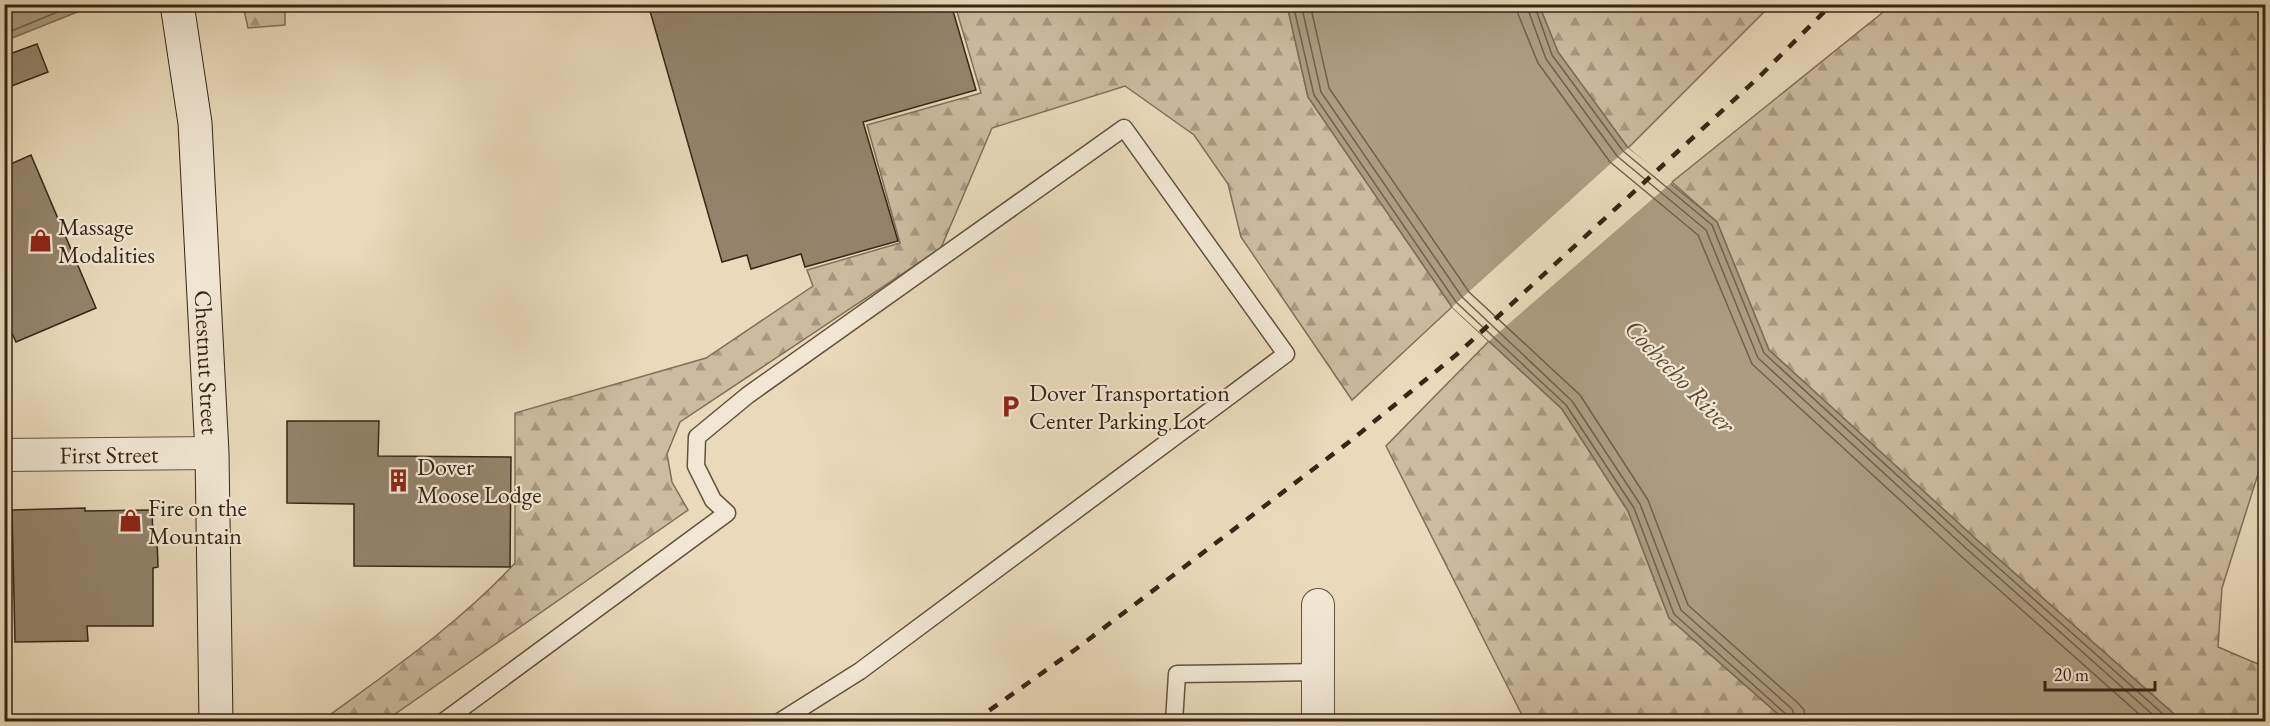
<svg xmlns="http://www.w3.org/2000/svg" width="2270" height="726" font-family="'EB Garamond',serif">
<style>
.forest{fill:url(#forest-firs);stroke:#80705a;stroke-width:1.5}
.water{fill:#ac9d82;stroke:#7d6d56;stroke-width:1.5}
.pier{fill:#e9dabb}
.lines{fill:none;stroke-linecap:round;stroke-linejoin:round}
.shore{stroke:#71624b;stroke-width:1.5}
.building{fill:#93846b;stroke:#362614;stroke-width:1.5}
.lane-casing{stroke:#63533e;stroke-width:19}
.street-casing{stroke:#63533e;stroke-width:34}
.secondary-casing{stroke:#362614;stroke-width:35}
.lane{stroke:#f1e7d3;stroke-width:16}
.street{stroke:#f1e7d3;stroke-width:32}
.secondary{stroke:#f1e7d3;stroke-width:33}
.rail{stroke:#362614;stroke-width:4.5;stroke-dasharray:10 10;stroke-linecap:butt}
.labels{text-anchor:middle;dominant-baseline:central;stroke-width:4.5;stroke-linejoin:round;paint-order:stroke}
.poi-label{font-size:24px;fill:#362614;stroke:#f1e7d3;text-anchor:start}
.street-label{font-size:24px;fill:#362614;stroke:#f1e7d3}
.water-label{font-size:26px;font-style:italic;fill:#594a35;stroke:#f1e7d3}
</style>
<defs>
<pattern id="forest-firs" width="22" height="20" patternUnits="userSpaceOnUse" patternTransform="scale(1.5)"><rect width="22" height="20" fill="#cbbb9f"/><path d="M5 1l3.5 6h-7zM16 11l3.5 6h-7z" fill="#a69880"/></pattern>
</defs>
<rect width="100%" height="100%" fill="#e9dabb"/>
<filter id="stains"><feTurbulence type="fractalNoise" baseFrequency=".00333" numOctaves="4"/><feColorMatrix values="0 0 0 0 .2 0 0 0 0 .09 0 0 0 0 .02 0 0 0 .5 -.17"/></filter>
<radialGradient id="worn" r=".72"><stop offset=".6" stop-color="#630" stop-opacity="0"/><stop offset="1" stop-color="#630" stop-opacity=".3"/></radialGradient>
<path class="forest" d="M 243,5 L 285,5 L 285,25 L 248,28 Z
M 955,5 L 1287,5 L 1308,97 L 1452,307 L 1352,400 L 1241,237 L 1228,184 L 1194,135 L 1125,86 L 992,128 L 941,248 L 680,422 L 667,454 L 672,482 L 688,510 L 385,721 L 320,722 C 387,673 458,625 515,563 L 515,413 L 706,358 L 813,286 L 807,270 L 900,243 L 867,125 L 981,93 Z
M 1539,5 L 1771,5 L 1628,148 L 1558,52 Z
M 1892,5 L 2265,5 L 2265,452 L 2222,588 L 2218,647 L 2265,667 L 2265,721 L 2182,721 L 1977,540 L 1769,350 L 1717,222 L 1672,182 Z
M 1489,341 L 1562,409 L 1628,511 L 1669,618 L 1786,721 L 1525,721 L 1386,446 Z"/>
<path class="water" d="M 5,4 L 95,4 L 95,5 L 5,41 Z
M 1287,5 L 1539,5 L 1558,52 L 1628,148 L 1717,222 L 1769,350 L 1977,540 L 2182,721 L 1786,721 L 1669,618 L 1628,511 L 1562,409 L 1452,307 L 1308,97 Z"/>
<path class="pier" d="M 1628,148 L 1672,182 L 1489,341 L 1452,307 Z"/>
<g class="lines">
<path class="shore" d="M 1293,4 L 1314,95 L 1456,302 L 1566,405 L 1634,508 L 1674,614 L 1787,715 L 1789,722
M 1301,4 L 1321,92 L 1462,297 L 1572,401 L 1640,504 L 1681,610 L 1792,709 L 1797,722
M 1310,4 L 1329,88 L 1469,292 L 1580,395 L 1648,500 L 1688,605 L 1798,703 L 1804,710 L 1806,722
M 1517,4 L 1518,14 L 1538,63 L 1610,162 L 1698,235 L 1752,364 L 1962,557 L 2148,722
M 1526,4 L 1546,59 L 1617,156 L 1706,230 L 1758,358 L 1968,550 L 2161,722
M 1534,4 L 1552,55 L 1623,151 L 1712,225 L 1764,353 L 1973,545 L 2172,722
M 4,34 L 77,4"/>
</g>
<path class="building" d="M 648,4 L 951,4 L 976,90 L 863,122 L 898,241 L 805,267 L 801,254 L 751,269 L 747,255 L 722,262 Z
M 37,44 L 48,72 L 4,89 L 4,56 Z
M 31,155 L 96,308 L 16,342 L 4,316 L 4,167 Z
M 287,421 L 379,421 L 378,456 L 511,457 L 510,567 L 354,566 L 354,504 L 287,503 Z
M 85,508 L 85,511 L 152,510 L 153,538 L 157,538 L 158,567 L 153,568 L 153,626 L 87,626 L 88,641 L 15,642 L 12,510 Z"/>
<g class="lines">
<defs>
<path id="lane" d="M 443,722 L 727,513 L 713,500 L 696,466 L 697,437 L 748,395 L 1124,128 L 1286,354 L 860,671 L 779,722
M 1174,722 L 1177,674 L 1319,672"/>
<g id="street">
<path id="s1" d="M 4,455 L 212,453"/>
<path d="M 1318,605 L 1318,722"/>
</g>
<g id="secondary">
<path id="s2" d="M 177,4 L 195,123 L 212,453 L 216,722"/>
</g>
</defs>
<use href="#lane" class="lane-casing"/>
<use href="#street" class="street-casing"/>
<use href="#secondary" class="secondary-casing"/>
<use href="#lane" class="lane"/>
<use href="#street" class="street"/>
<use href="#secondary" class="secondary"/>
<path class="rail" d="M 973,722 L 1076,649 L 1349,442 L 1456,355 L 1759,77 L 1832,4"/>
</g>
<defs>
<symbol id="shop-bare" viewBox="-9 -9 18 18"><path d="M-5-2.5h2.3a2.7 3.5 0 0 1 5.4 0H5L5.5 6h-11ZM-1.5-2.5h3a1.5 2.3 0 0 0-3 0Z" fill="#8f2418" stroke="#f1e7d3" stroke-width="2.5" paint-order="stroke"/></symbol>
<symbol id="parking-bare" viewBox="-9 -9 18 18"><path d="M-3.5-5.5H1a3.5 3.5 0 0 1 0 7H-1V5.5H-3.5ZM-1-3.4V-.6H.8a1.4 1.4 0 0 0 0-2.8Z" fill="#8f2418" stroke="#f1e7d3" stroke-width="2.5" paint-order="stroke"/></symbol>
<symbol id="building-bare" viewBox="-9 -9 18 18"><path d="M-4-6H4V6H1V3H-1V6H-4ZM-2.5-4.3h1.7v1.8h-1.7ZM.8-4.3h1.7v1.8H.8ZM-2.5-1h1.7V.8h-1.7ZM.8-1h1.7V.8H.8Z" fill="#8f2418" stroke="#f1e7d3" stroke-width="2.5" paint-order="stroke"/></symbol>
</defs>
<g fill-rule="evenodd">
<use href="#shop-bare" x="24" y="224" width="33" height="33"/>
<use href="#parking-bare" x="994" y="390" width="33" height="33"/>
<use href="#building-bare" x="382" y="464" width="33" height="33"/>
<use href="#shop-bare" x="114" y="504" width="33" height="33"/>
</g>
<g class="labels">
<g class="poi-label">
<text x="58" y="226">Massage<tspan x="58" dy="28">Modalities</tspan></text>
<text x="1029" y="392">Dover Transportation<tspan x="1029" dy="28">Center Parking Lot</tspan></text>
<text x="417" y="466">Dover<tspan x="417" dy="28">Moose Lodge</tspan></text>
<text x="148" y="507">Fire on the<tspan x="148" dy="28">Mountain</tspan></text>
</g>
<g class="street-label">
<text stroke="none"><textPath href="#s2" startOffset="360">Chestnut Street</textPath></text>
<text stroke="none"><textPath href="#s1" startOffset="105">First Street</textPath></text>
</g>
<g class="water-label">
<text transform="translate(1680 376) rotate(46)">Cochecho River</text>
</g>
</g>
<rect width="2270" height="726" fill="none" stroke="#e9dabb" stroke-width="24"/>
<rect x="6" y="6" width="2258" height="714" fill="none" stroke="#362614" stroke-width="3"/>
<rect x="12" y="12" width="2246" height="702" fill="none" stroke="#362614" stroke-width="1.5"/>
<path d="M2045 681v9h110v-9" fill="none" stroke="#362614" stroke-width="3"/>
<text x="2054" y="681" font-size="18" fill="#362614" stroke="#f1e7d3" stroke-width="4.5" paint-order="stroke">20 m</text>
<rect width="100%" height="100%" filter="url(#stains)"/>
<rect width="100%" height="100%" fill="url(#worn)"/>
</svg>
